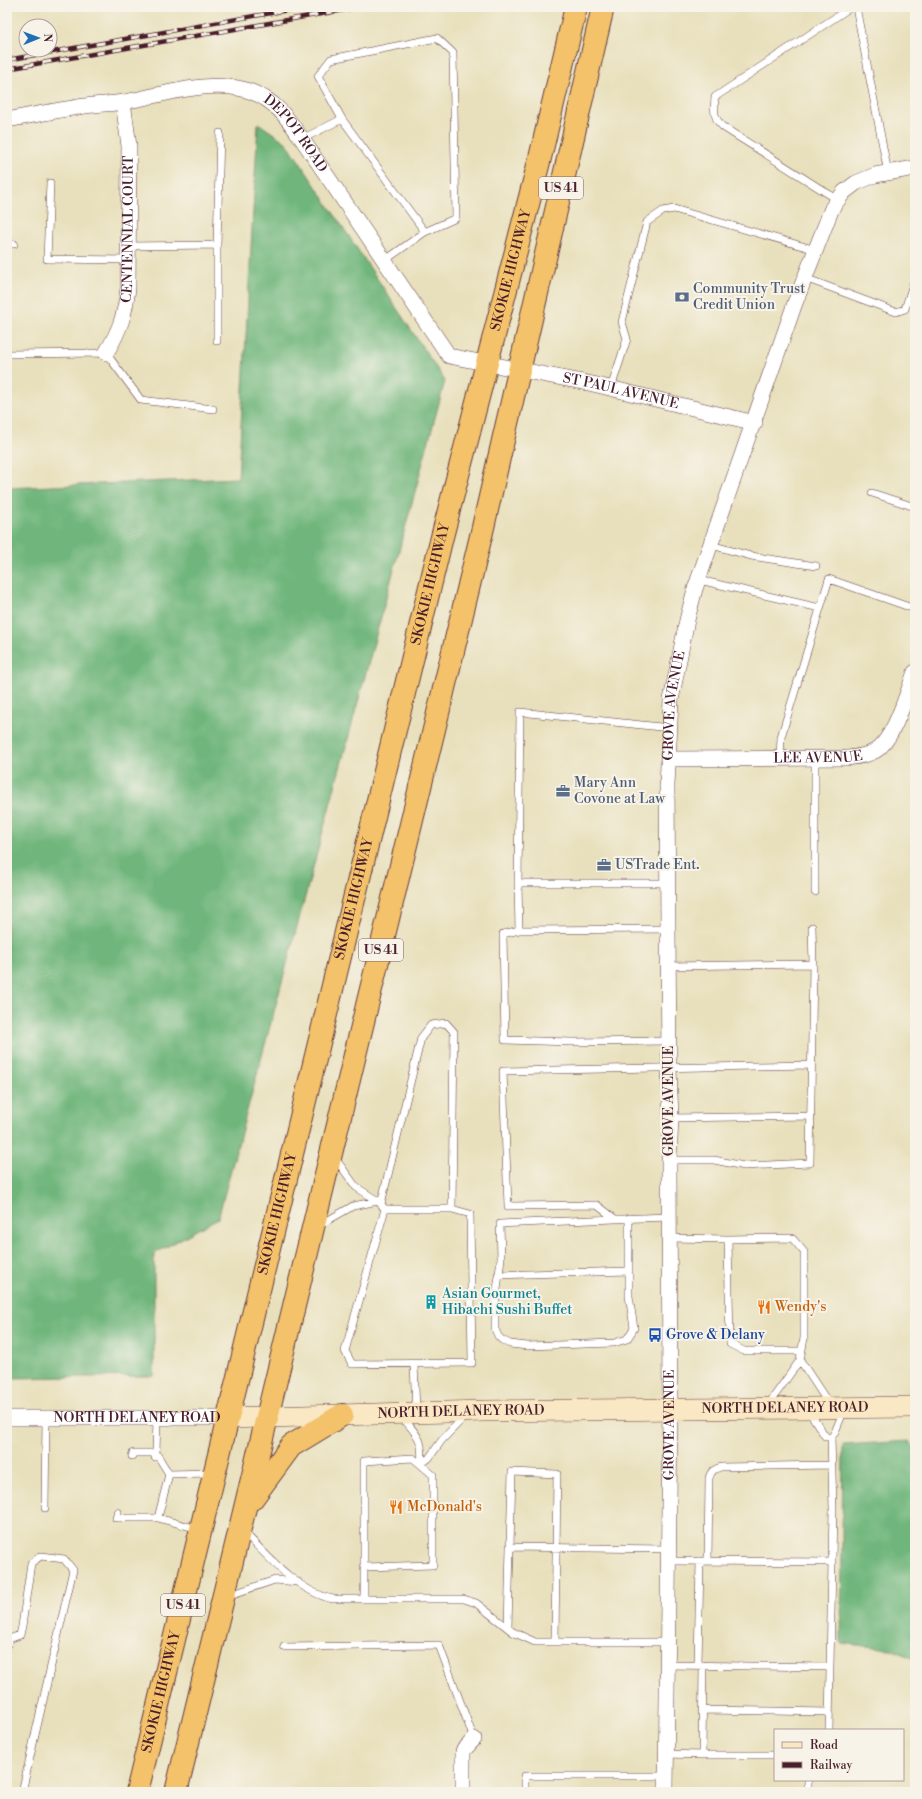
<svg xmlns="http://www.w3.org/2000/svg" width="922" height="1799" font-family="'Libre Bodoni',serif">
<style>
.forest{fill:#70b67c;stroke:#5d6a54}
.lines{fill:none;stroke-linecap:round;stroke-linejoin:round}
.lane-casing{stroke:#623c41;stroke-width:8}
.street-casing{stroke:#623c41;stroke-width:16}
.secondary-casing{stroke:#623c41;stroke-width:22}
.highway-casing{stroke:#623c41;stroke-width:24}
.lane{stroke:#fff;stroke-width:7}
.street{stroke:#fff;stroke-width:15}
.secondary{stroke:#fae7c3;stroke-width:21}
.highway{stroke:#f3c26a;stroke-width:22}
.rail-casing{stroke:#4a1f2b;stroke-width:4.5}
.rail{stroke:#f7f3e8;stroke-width:3;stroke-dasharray:9;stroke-linecap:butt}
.labels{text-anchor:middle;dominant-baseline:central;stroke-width:4;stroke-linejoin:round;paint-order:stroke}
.shield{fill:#f7f3e8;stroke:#7e5f64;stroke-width:1}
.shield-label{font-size:13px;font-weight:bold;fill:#4a1f2b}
.street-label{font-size:14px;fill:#4a1f2b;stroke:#f7f3e8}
.service-label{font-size:14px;fill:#4e5e75;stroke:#f7f3e8;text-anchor:start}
.culture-label{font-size:14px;fill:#0d838f;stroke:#f7f3e8;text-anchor:start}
.food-label{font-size:14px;fill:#c56008;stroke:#f7f3e8;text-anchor:start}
.transit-label{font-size:14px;fill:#164399;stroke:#f7f3e8;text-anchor:start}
</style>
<rect width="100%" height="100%" fill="#f7f3e8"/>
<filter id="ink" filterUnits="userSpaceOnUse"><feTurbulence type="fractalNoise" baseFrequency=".025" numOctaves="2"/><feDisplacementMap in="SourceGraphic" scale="8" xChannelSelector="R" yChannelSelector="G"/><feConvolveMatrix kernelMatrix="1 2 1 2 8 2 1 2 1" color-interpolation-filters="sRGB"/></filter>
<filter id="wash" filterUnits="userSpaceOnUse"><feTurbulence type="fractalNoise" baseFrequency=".012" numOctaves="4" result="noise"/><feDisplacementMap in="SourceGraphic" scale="16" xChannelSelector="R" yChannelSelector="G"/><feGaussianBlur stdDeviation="0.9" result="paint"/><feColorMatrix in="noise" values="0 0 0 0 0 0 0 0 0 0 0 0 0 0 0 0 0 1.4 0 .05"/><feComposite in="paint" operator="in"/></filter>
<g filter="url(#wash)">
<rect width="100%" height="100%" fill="#e8e0bc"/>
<path class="forest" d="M 258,123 L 287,143 L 445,381 L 218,1218 L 154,1254 L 154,1376 L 7,1378 L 7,488 L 238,478 Z
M 909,1441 L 915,1448 L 915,1659 L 890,1649 L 841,1643 L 843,1445 Z"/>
</g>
<g filter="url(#ink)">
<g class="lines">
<defs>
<path id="lane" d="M 856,7 L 888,173
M 342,119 L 425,232
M 302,139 L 342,119 L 318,76 L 331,59 L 437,38 L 453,53 L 456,218 L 425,232 L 384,261
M 50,183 L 47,259 L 128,260
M 838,200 L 723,127 C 713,118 714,110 715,97 L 851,7
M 7,244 L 14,244
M 217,245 L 220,133
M 128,246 L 217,245 L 217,341
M 805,278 L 896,312 L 905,309 L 915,278
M 7,354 L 106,353 L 141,400 L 213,409
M 611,388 L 627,339 L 622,322 L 647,222 L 663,211 L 674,209 L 816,250
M 872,493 L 915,507
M 711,545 L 751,556 L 816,566
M 699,580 L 820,608
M 815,758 L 815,892
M 780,759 L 781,737 L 829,579 L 915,609
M 518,883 L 519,930 L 669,929
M 668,883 L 518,883 L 520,712 L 670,728
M 519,930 L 503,934 L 505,1040 L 572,1042 L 669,1041
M 669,966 L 813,964
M 671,1118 L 810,1116
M 335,1158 L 356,1187 L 378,1201 L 385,1209 L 345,1351 L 352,1364 L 472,1363 L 470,1214 L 452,1209 L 385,1209
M 669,1160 L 714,1160 L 744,1166 L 810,1163 L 813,964 L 812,927
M 381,1204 L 421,1038 L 431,1025 L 446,1023 L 454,1032 L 452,1209
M 669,1217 L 615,1219 L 597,1205 L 508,1206 L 503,1071 L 811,1065
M 615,1219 L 500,1224 L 501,1258 L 495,1306 L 495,1329 L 498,1336 L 502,1340 L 510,1344 L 527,1346 L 614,1343 L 627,1339 L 634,1328 L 629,1296 L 629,1271
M 318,1226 L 353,1206 L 378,1201
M 669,1238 L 728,1239
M 498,1275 L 629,1271 L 629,1218
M 800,1360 L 829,1404
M 414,1364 L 416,1411
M 768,1405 L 800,1360 L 804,1338 L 804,1252 L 792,1238 L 728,1239 L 730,1344 L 744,1351 L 801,1351
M 809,1411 L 825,1436 L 831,1438
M 402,1417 C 417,1435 424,1439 421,1464
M 156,1453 L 169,1474 L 158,1518 L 198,1529
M 132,1456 L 133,1453 L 156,1453
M 155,1457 L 156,1453 L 157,1418
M 421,1464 L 429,1458 L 442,1440 L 465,1416
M 169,1474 L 212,1473
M 45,1508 L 46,1418
M 118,1512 L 116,1518 L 158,1518
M 243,1531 C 267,1556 298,1592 333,1599 L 464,1599 L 476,1603 L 513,1632 L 535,1642 L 667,1642
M 510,1547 L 512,1472 L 557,1474 L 555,1642
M 668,1561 L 832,1562
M 708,1561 L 709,1478 C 711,1471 714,1469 721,1467 L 831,1465
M 364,1567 L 433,1565 L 433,1475 L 413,1458 L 364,1461 L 364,1599
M 227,1596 L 275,1580 L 298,1582
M 508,1628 L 510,1547 L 668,1549
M 284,1647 L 439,1645 L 474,1739
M 7,1648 L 9,1639 L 20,1635 L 22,1626 L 31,1563 L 41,1556 L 64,1559 L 73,1570 L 22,1792
M 667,1665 L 830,1667 L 829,1730
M 698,1665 L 700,1561
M 703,1665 L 702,1755 L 775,1755
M 830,1667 L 833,1508 L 831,1438 L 835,1432 L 844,1410
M 702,1710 L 829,1712
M 666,1754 L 702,1755
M 525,1792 L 525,1776 L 666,1776
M 808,1792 L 808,1780"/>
<g id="street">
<path id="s1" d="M 7,120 C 33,115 59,110 85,106 C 98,104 111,104 124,102 C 163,95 213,77 252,92 C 276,101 288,119 302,139 L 449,356 L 593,384 L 755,423"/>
<path id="s2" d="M 106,353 C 120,330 125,315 128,288 L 129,146 L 123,102"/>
<path id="s3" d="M 668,759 L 847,758 C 856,757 867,756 875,751 C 894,740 907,693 915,672"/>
<path id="s4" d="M 7,1418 L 228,1418"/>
<path d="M 463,1792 L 463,1751 L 474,1739"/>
<path id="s5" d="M 666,1792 L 670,1409 L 669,1160 L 671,1118 L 669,1068 L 667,786 L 671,700 L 687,620 L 695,589 L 795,303 L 832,208 L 844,192 L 856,183 L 875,175 L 915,168"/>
</g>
<g id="secondary">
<path id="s6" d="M 228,1418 L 484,1411 L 915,1407"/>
</g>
<g id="highway">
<path d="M 252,1499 L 291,1446 L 342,1415"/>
<path id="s7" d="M 137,1792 L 442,537 L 540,158 L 576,7"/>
<path d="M 176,1792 L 481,536 L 603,7"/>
</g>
</defs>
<use href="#lane" class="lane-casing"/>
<use href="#street" class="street-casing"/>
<use href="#secondary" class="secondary-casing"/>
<use href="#highway" class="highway-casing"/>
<use href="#lane" class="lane"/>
<use href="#street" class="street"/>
<use href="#secondary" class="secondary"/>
<use href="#highway" class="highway"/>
<defs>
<path id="rail" d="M 7,60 L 305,7
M 7,69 L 361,7"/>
</defs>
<use href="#rail" class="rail-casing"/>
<use href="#rail" class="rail"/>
</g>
</g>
<defs>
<symbol id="bank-bare" viewBox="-9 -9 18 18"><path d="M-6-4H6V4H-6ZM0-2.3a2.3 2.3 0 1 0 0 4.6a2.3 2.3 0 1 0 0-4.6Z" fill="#5c6f8a" stroke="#f7f3e8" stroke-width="2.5" paint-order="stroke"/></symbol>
<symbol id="office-bare" viewBox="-9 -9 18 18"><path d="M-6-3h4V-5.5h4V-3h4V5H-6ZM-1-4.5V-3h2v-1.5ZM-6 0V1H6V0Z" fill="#5c6f8a" stroke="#f7f3e8" stroke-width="2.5" paint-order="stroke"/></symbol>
<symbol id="building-bare" viewBox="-9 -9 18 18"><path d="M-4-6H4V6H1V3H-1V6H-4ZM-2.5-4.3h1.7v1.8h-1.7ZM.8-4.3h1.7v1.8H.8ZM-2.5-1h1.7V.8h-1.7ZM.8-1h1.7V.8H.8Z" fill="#0f9aa8" stroke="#f7f3e8" stroke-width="2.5" paint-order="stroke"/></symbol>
<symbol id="restaurant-bare" viewBox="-9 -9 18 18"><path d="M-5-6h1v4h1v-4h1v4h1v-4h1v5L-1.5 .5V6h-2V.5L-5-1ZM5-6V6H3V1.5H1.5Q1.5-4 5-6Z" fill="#e8710a" stroke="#f7f3e8" stroke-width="2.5" paint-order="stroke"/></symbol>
<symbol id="bus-bare" viewBox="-9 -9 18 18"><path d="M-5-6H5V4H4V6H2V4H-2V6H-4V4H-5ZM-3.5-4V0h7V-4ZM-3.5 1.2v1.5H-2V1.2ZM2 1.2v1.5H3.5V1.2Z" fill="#1a4fb4" stroke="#f7f3e8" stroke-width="2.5" paint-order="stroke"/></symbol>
</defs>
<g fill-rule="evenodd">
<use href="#bank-bare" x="672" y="287" width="20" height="20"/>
<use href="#office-bare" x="553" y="781" width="20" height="20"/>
<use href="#office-bare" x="594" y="855" width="20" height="20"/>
<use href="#building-bare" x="421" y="1292" width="20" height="20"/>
<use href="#restaurant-bare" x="754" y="1297" width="20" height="20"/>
<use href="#bus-bare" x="645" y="1325" width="20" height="20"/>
<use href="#restaurant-bare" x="386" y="1497" width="20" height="20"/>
</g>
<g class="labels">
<g class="shield">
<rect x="539" y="177" width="44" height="22" rx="3"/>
<rect x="359" y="939" width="44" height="22" rx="3"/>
<rect x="161" y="1594" width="44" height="22" rx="3"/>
</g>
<g class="shield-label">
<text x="561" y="188">US 41</text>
<text x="381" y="950">US 41</text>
<text x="183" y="1605">US 41</text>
</g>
<g class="street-label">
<text stroke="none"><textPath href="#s1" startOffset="310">DEPOT ROAD</textPath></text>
<text stroke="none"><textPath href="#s2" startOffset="128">CENTENNIAL COURT</textPath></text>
<text stroke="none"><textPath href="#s7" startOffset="1567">SKOKIE HIGHWAY</textPath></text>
<text stroke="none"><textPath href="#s1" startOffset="756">ST PAUL AVENUE</textPath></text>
<text stroke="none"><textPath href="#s7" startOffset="1243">SKOKIE HIGHWAY</textPath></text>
<text stroke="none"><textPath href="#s5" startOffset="1087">GROVE AVENUE</textPath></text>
<text stroke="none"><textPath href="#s3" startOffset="150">LEE AVENUE</textPath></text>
<text stroke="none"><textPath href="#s7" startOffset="919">SKOKIE HIGHWAY</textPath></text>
<text transform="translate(669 1101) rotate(-90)">GROVE AVENUE</text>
<text stroke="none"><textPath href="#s7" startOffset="595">SKOKIE HIGHWAY</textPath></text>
<text stroke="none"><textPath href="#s6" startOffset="557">NORTH DELANEY ROAD</textPath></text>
<text stroke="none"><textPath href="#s6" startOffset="233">NORTH DELANEY ROAD</textPath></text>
<text stroke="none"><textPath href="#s4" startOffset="130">NORTH DELANEY ROAD</textPath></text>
<text stroke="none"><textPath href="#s5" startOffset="367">GROVE AVENUE</textPath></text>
<text stroke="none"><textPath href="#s7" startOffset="103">SKOKIE HIGHWAY</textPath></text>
</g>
<g class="service-label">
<text x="693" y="289">Community Trust<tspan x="693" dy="16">Credit Union</tspan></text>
<text x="574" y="783">Mary Ann<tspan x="574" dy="16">Covone at Law</tspan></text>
<text x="615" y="865">USTrade Ent.</text>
</g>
<g class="culture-label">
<text x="442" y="1294">Asian Gourmet,<tspan x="442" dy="16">Hibachi Sushi Buffet</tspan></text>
</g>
<g class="food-label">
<text x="775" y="1307">Wendy's</text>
<text x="407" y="1507">McDonald's</text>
</g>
<g class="transit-label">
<text x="666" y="1335">Grove &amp; Delany</text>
</g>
</g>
<rect width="922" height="1799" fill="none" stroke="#f7f3e8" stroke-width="24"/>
<rect x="774" y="1729" width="130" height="52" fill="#f7f3e8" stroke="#b29e9c"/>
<rect x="782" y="1742" width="20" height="6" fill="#fae7c3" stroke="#b29e9c"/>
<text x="810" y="1749" font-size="12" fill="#4a1f2b">Road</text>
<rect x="782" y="1762" width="20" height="6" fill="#4a1f2b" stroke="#b29e9c"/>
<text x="810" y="1769" font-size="12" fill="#4a1f2b">Railway</text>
<g transform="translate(38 38) rotate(89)"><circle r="19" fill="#f7f3e8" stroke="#b29e9c"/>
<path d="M0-3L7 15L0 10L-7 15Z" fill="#1f6fb2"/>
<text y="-6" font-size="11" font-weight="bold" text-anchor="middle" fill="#4a1f2b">N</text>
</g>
</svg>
